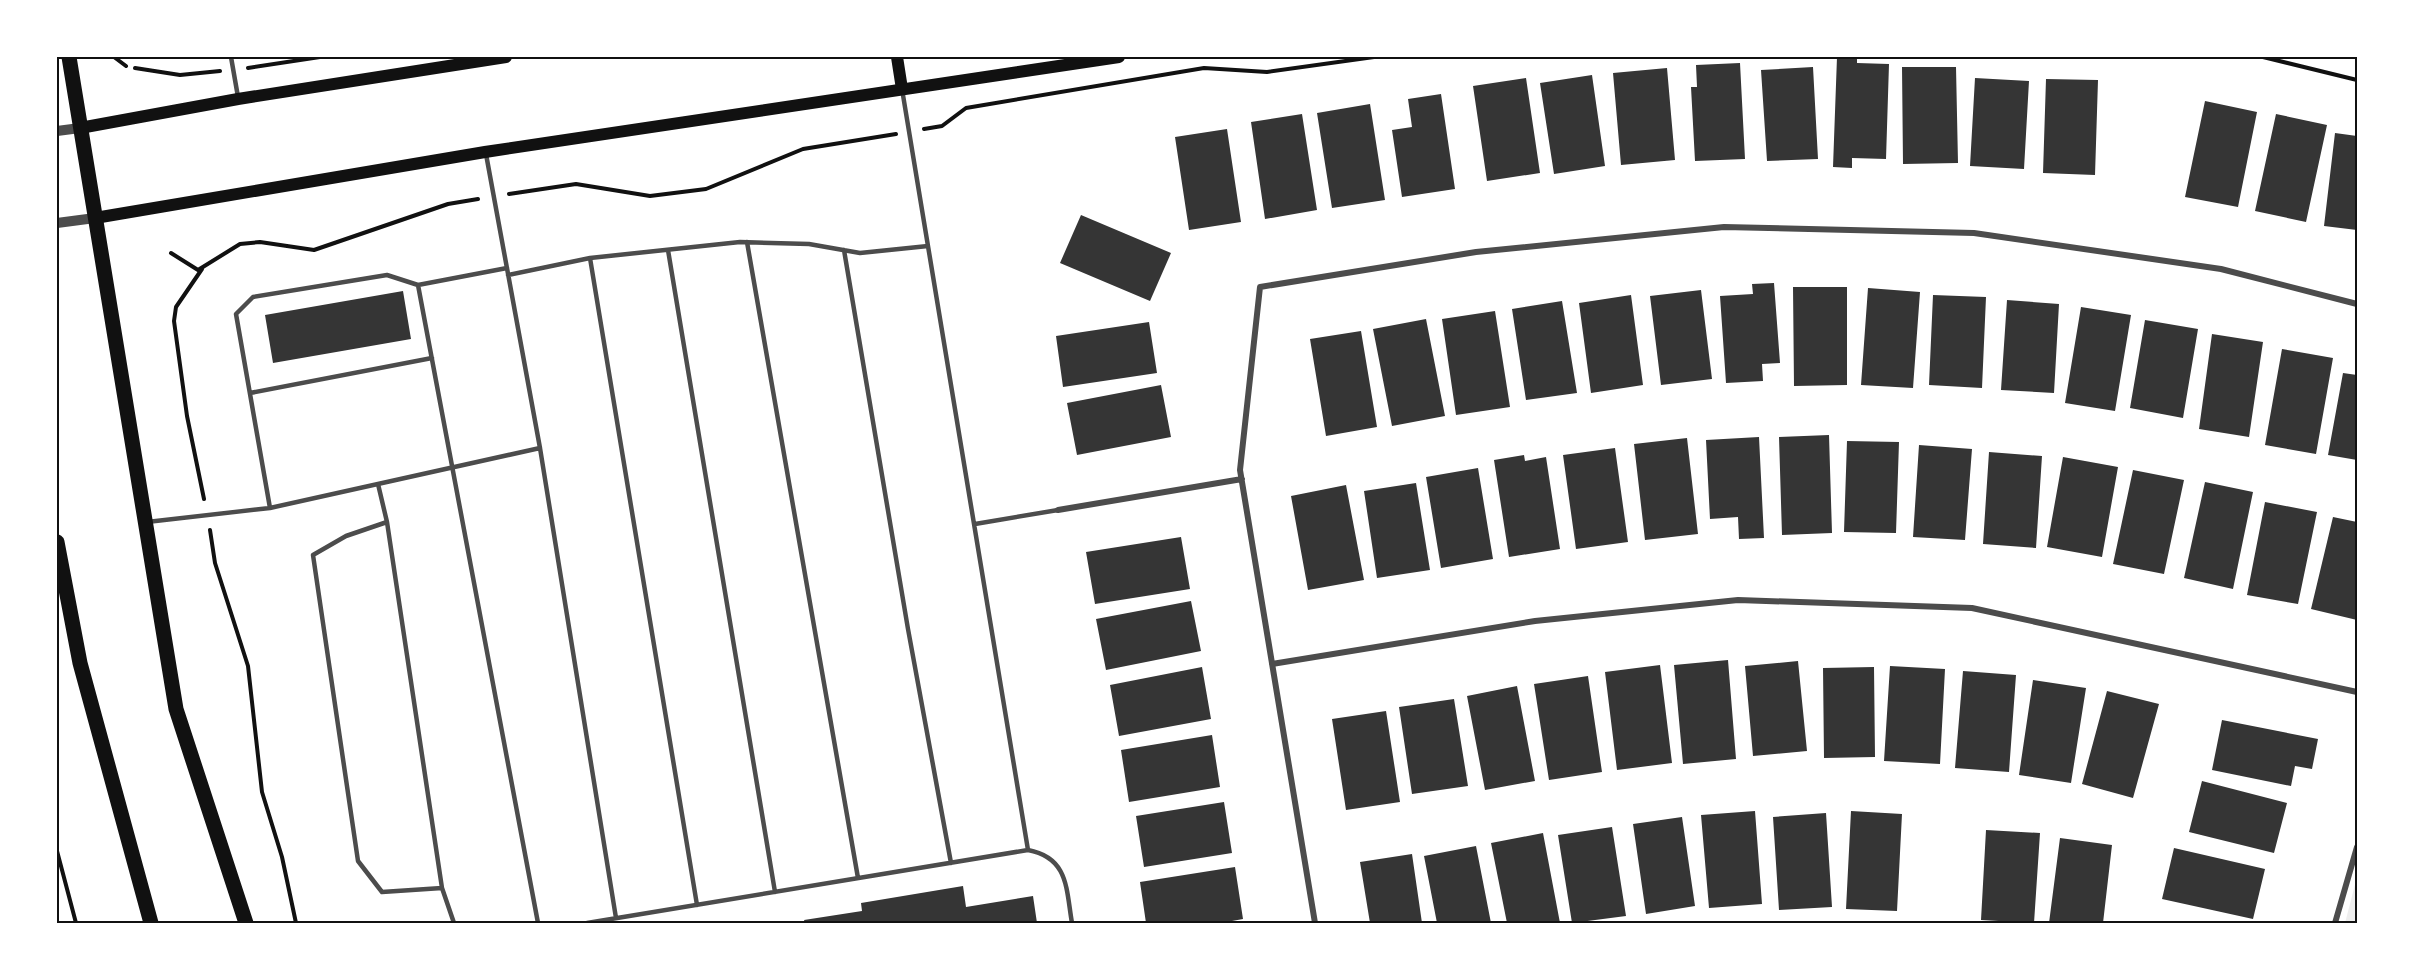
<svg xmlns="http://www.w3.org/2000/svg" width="2414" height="980" font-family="'Exo 2',sans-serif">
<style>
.green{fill:#eee}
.building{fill:#353535}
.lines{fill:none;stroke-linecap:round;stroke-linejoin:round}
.path{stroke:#111;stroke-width:4}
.service{stroke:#4c4c4c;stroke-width:4.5}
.minor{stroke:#4c4c4c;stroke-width:6}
.tertiary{stroke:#4c4c4c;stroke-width:10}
.secondary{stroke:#111;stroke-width:12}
.primary{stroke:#111;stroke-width:15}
.neatline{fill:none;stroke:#111;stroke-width:2}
</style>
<rect width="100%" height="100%" fill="#fff"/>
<path class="green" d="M 2357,877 L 2357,923 L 2345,923 Z"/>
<path class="building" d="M 1837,57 L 1857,57 L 1857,63 L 1889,64 L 1886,159 L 1852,158 L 1852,168 L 1833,167 Z
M 1740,63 L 1745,159 L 1695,161 L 1691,87 L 1697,87 L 1696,65 Z
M 1813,67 L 1818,159 L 1767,161 L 1761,70 Z
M 1902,67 L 1956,67 L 1958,163 L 1903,164 Z
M 1667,68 L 1675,160 L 1621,165 L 1613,73 Z
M 1592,75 L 1605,166 L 1554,174 L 1540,83 Z
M 1526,78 L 1540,173 L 1487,181 L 1473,86 Z
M 1975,78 L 2029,81 L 2024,169 L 1970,166 Z
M 2046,79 L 2098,80 L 2095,175 L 2043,173 Z
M 1441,94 L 1455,189 L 1402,197 L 1392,130 L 1412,127 L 1408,99 Z
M 2205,101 L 2257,112 L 2238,207 L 2185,197 Z
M 1370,104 L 1385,200 L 1332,208 L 1317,113 Z
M 1302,114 L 1317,210 L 1265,219 L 1251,122 Z
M 2276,114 L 2327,125 L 2306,222 L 2255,211 Z
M 1227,129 L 1241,222 L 1189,230 L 1175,137 Z
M 2335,133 L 2357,136 L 2357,230 L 2324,226 Z
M 1081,215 L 1171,253 L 1150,301 L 1060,263 Z
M 1774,283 L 1780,363 L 1762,364 L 1763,381 L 1726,383 L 1720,296 L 1753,294 L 1752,284 Z
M 1793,287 L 1847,287 L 1847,385 L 1794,386 Z
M 1868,288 L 1920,292 L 1913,388 L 1861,385 Z
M 1701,290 L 1712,379 L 1661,385 L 1650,296 Z
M 403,291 L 411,339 L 273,363 L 265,315 Z
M 1631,295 L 1643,385 L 1591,393 L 1579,303 Z
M 1933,295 L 1986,297 L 1982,388 L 1929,385 Z
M 2007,300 L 2059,304 L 2054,393 L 2001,390 Z
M 1562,301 L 1577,393 L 1526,400 L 1512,309 Z
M 2081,307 L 2131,315 L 2115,411 L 2065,403 Z
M 1495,311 L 1510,407 L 1456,415 L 1442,319 Z
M 1426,319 L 1445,416 L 1392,426 L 1373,329 Z
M 2145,320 L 2198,329 L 2183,418 L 2130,408 Z
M 1149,322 L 1157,373 L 1063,387 L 1056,336 Z
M 1361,331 L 1377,427 L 1326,436 L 1310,339 Z
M 2212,334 L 2263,342 L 2249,437 L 2199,429 Z
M 2282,349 L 2333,358 L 2316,454 L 2265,445 Z
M 2343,373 L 2357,375 L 2357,460 L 2328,455 Z
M 1161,385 L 1171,437 L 1077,455 L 1067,403 Z
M 1829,435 L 1832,533 L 1782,535 L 1779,437 Z
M 1759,437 L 1764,538 L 1739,539 L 1738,517 L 1710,519 L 1706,440 Z
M 1687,438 L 1698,534 L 1645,540 L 1634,444 Z
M 1847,441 L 1899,442 L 1896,533 L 1844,532 Z
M 1919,445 L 1972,449 L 1965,540 L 1913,537 Z
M 1615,448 L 1628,542 L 1576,549 L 1563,455 Z
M 1989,452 L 2042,456 L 2036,548 L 1983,544 Z
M 1524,455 L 1525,461 L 1546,457 L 1560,549 L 1509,557 L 1494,460 Z
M 2063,457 L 2118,467 L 2102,557 L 2047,547 Z
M 1478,468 L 1493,559 L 1441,568 L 1426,477 Z
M 2133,470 L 2184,480 L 2164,574 L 2113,564 Z
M 2205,482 L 2253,492 L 2233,589 L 2184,578 Z
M 1416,483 L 1430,570 L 1377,578 L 1364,491 Z
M 1346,485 L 1364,580 L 1308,590 L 1291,496 Z
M 2265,502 L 2317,512 L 2298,604 L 2247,595 Z
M 2333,517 L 2357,522 L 2357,620 L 2311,609 Z
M 1181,537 L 1190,589 L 1095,604 L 1086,552 Z
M 1191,601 L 1201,651 L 1106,670 L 1096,619 Z
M 1728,660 L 1736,759 L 1683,764 L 1674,665 Z
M 1798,661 L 1807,751 L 1753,756 L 1745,666 Z
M 1660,665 L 1672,763 L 1617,770 L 1605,672 Z
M 1890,666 L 1945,669 L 1940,764 L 1884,761 Z
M 1202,667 L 1211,719 L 1119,736 L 1110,685 Z
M 1874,667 L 1875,757 L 1824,758 L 1823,668 Z
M 1963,671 L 2016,675 L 2009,772 L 1955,768 Z
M 1588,676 L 1602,772 L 1549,780 L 1534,684 Z
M 2033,680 L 2086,688 L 2071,783 L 2019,775 Z
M 1517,686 L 1535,781 L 1485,790 L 1467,696 Z
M 2107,691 L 2159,704 L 2133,798 L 2082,784 Z
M 1454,699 L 1468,786 L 1412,794 L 1399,707 Z
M 1386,711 L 1400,802 L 1346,810 L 1332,719 Z
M 2222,720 L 2318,739 L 2312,769 L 2295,766 L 2291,786 L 2212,770 Z
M 1212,735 L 1220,787 L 1129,802 L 1121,750 Z
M 2202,781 L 2287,803 L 2274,853 L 2189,832 Z
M 1224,802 L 1232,853 L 1144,867 L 1136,816 Z
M 1755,811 L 1762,904 L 1709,908 L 1701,815 Z
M 1851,811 L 1902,814 L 1897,911 L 1846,909 Z
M 1826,813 L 1832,907 L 1779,910 L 1773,817 Z
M 1682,817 L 1695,906 L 1646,914 L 1633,824 Z
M 1612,827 L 1626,916 L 1572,923 L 1558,835 Z
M 1986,830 L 2040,833 L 2034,923 L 1981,920 Z
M 1543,833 L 1560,923 L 1507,923 L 1491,843 Z
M 2060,838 L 2112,845 L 2103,923 L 2049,923 Z
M 1476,846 L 1491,923 L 1437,923 L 1424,856 Z
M 2174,848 L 2265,869 L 2253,919 L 2162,899 Z
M 1412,854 L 1422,923 L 1370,923 L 1360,862 Z
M 1235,867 L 1243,919 L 1221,923 L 1146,923 L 1140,882 Z
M 963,886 L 966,907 L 1033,896 L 1037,923 L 805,923 L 804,920 L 862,911 L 861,903 Z"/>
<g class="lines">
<path class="path" d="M 114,57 L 126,66
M 2263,57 L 2357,80
M 135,68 L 180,75 L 220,71
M 248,68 L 320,57
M 924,129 L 942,126 L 966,108 L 1204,68 L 1267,72 L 1374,57
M 509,194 L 576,184 L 650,196 L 706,189 L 803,149 L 896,134
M 171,253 L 198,270 L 240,244 L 260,242 L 314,250 L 448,204 L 478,199
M 202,269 L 176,307 L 174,321 L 187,416 L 204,499
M 210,530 L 215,563 L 248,666 L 262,792 L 282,857 L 296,923
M 57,851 L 76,923"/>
<path class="service" d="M 231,57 L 238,97
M 902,89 L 1028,850
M 747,242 L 858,878
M 668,250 L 775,892
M 844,250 L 908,629 L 951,863
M 590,258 L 740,242 L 809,244 L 860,253 L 928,246
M 508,275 L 590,258 L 697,905
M 418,285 L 538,923
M 250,393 L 432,358
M 540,448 L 616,918
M 378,484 L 387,522 L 346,536 L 313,555 L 358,861 L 382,892 L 442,888 L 454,923
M 270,508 L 236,314 L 253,297 L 387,275 L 418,285 L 507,268
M 147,522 L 270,508 L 540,448 L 486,154
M 387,522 L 442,888
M 975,524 L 1058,510
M 587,923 L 1028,850 C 1069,858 1066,889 1072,923"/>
<path class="minor" d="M 1058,510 L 1242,479
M 1272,664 L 1535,621 L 1738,600 L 1972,608 L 2357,692
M 1315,923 L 1240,470 L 1260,287 L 1476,252 L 1724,227 L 1974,233 L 2221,269 L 2357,304
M 2335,923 L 2357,847"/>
<path class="tertiary" d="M 57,131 L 80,128
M 57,223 L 95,218"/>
<path class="secondary" d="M 897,57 L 902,89
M 80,128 L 238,99 L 506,57
M 95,218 L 485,152 L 1119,57"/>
<path class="primary" d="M 69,57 L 176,709 L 246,923
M 57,542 L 80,663 L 151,923"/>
</g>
<rect width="2414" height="980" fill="none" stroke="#ffffff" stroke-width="117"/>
<rect x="58" y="58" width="2298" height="864" class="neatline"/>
</svg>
